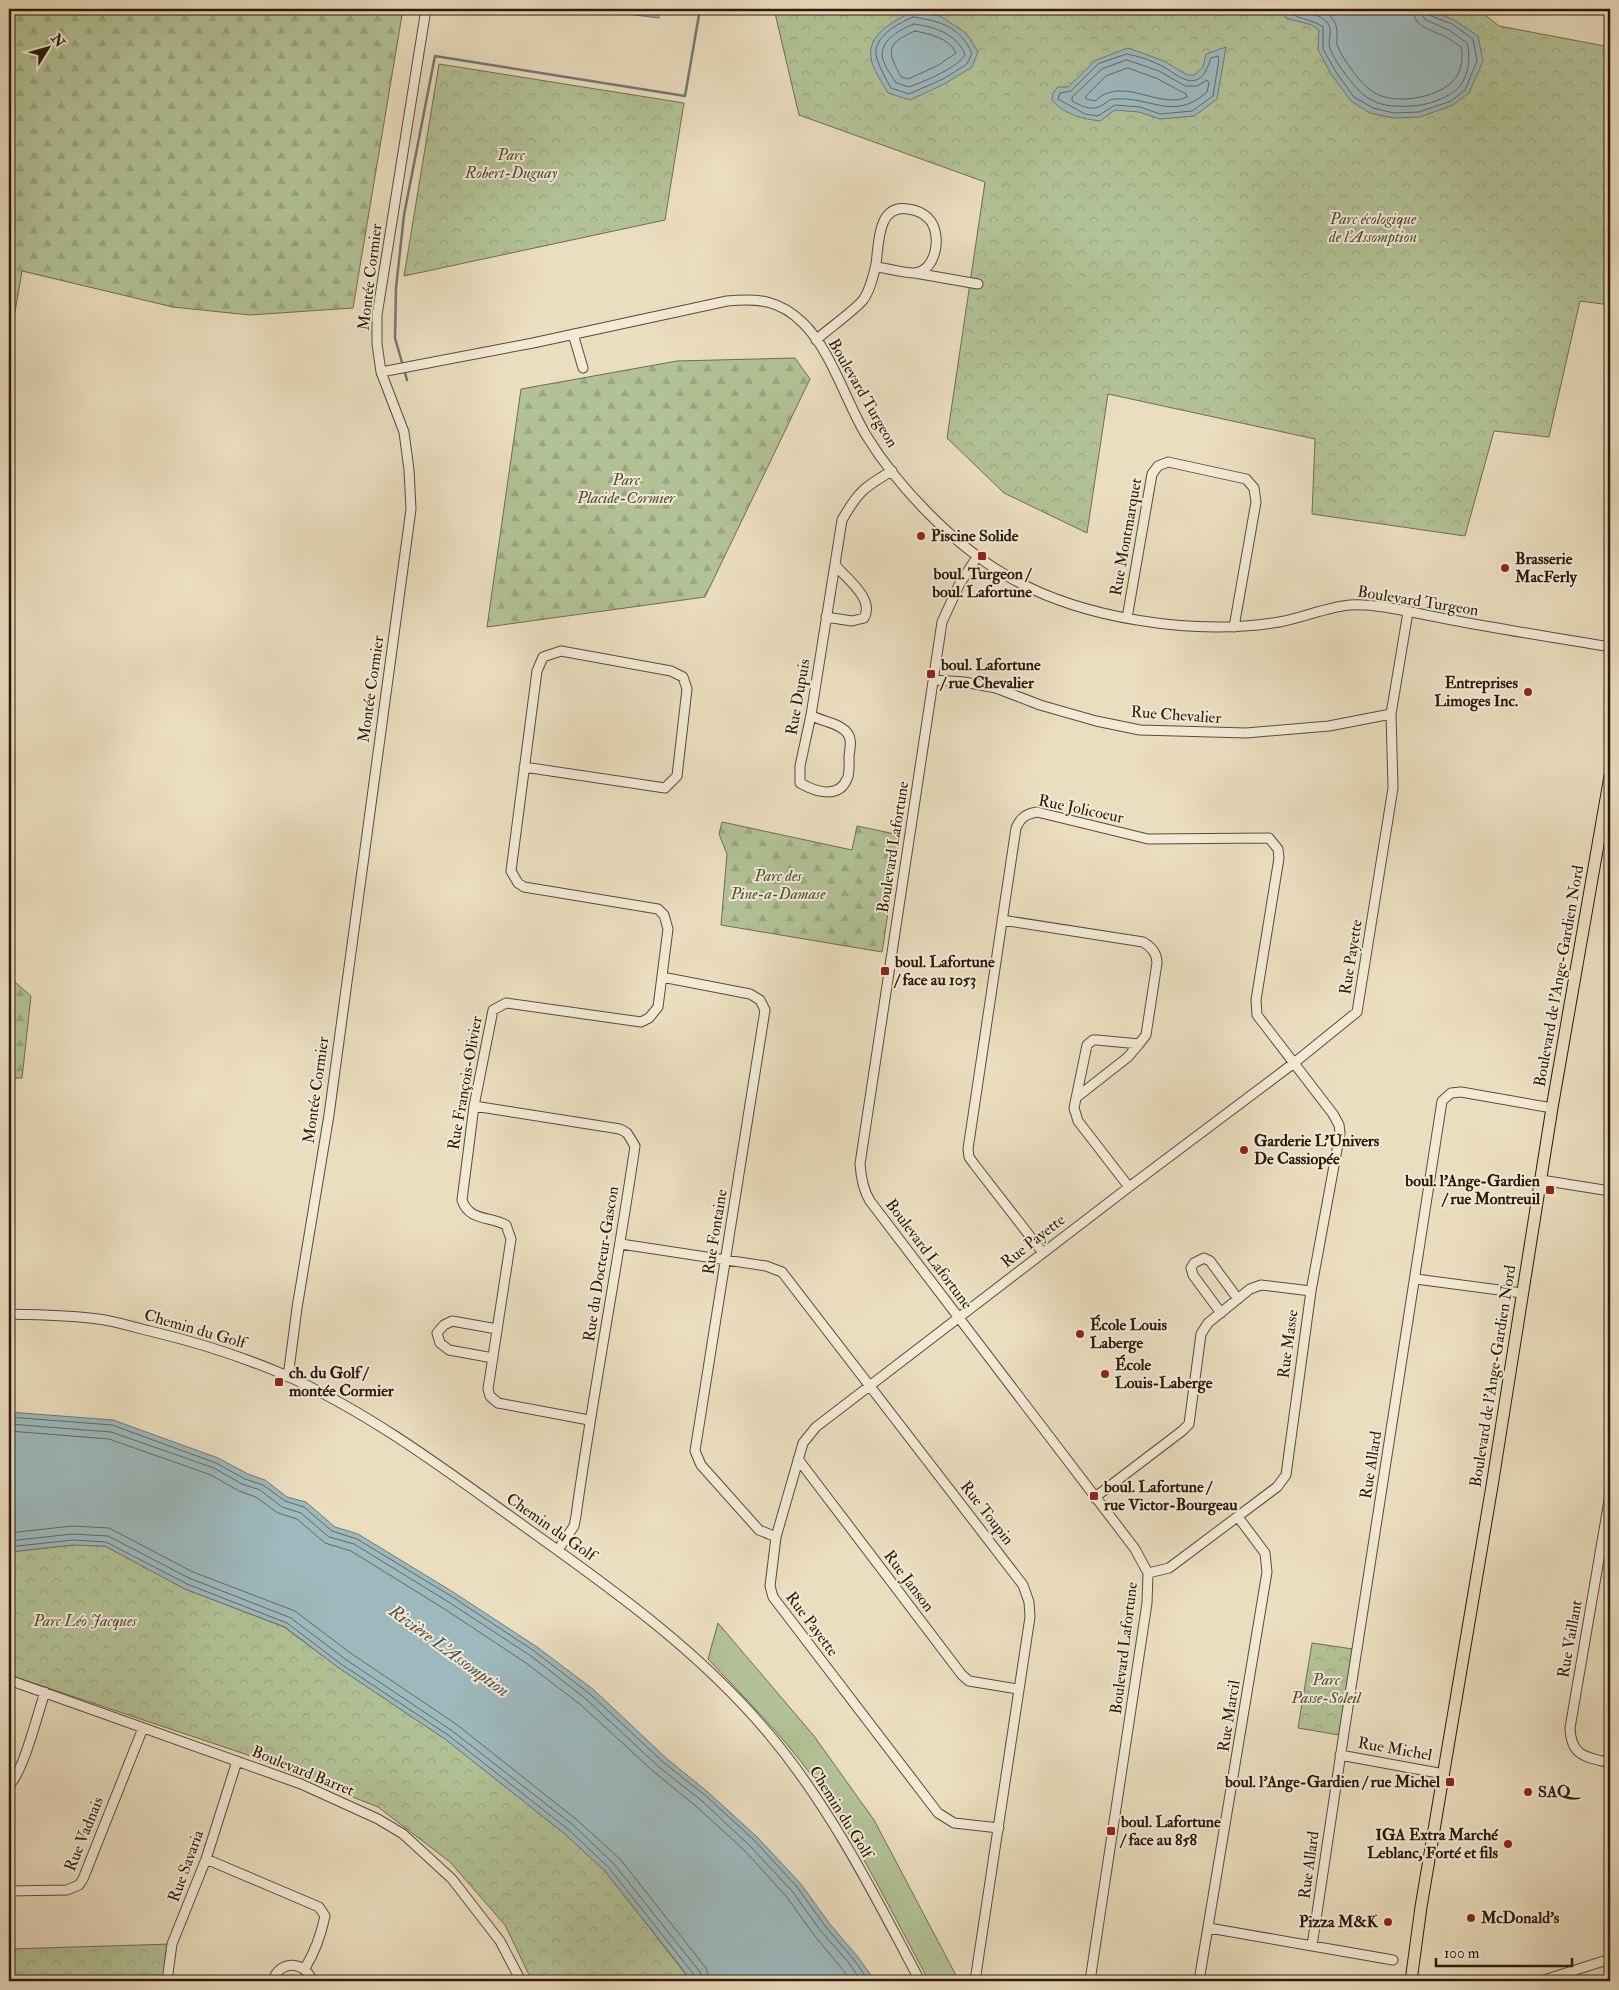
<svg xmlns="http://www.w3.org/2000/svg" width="1619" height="1990" font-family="'IM FELL Double Pica',serif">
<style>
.green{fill:#b2c296;stroke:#6f6d52}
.forest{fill:url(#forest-firs);stroke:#6f6d52}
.park{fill:url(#park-crowns);stroke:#6f6d52}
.water{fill:#9db9bd;stroke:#707977}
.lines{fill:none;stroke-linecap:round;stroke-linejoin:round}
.shore{stroke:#646866;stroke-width:1}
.stream{stroke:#707977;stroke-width:2.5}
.minor-casing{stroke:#5c4a3a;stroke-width:11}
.major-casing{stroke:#2c180e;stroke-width:13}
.minor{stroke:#f2ead5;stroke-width:9}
.major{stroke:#ebdebf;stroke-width:11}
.poi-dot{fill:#8f2418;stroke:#f2ead5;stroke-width:2}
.labels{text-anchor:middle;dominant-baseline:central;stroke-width:4;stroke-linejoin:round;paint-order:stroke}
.park-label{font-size:16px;font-style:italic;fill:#544b37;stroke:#f2ead5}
.street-label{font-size:16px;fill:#2c180e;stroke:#f2ead5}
.poi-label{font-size:16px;font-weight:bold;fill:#2c180e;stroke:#f2ead5;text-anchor:start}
.water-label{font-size:18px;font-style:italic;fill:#54504b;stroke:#f2ead5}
</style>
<defs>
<pattern id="forest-firs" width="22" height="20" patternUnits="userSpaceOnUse" patternTransform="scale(1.25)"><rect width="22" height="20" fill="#b2c296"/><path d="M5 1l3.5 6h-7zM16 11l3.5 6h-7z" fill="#99a680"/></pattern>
<pattern id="park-crowns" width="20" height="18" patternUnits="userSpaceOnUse" patternTransform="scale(1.25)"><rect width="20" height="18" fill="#b2c296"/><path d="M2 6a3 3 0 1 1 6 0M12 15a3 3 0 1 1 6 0" fill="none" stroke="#99a680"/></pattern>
</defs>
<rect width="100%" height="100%" fill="#ebdebf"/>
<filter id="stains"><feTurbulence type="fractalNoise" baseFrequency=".004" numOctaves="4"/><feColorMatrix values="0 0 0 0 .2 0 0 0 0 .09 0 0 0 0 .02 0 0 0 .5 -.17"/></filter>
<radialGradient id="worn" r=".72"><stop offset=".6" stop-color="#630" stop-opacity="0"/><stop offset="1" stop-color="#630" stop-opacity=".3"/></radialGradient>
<path class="green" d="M 718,1623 L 814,1736 L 874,1820 L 959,1981 L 929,1981 C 892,1913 857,1840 812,1776 C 781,1734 744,1697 708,1659 Z"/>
<path class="forest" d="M 9,9 L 403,9 L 353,308 L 250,315 L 173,307 L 22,271 L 9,347 Z
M 795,358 L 810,379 L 705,597 L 487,627 L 521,389 L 677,361 Z
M 722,822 L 852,850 L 857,826 L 900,835 L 882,952 L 721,925 L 727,854 L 719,834 Z
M 9,977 L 31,996 L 22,1078 L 9,1078 Z"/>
<path class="park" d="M 774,9 L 1478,9 L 1499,26 L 1610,47 L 1610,305 L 1580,301 L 1549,437 L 1494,431 L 1465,536 L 1312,514 L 1315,439 L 1108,394 L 1087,533 L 1004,493 L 947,438 L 985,182 L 799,115 Z
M 439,64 L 684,103 L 665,220 L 404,276 Z
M 73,1545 L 105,1546 L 185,1589 L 284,1627 L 339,1668 L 445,1739 L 565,1834 L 605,1871 L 691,1981 L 532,1981 L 505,1925 L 450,1862 L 378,1807 L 245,1754 L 9,1675 L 9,1552 Z
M 1312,1643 L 1353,1649 L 1339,1735 L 1298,1728 Z
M 172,1944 L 167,1981 L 9,1981 L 9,1949 Z"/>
<path class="water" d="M 586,9 L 660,9 L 659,18 Z
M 1281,9 L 1426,9 L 1454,20 L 1478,36 L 1483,61 L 1469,93 L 1453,105 L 1420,117 L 1393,118 L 1370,113 L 1351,101 L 1331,74 L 1318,50 L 1319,30 L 1312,25 L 1286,18 Z
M 912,12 L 940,16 L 966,33 L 978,52 L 972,67 L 946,83 L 910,100 L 888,93 C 883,83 872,69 871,58 C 867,34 894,21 912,12 Z
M 1226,47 L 1217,99 L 1194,116 L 1160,119 L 1139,112 L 1115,110 L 1100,121 C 1083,119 1063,114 1052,100 L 1053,93 L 1058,87 L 1068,87 L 1096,60 L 1128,48 L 1164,61 L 1187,75 L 1194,75 L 1203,67 L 1206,54 Z
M 9,1412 L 113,1420 L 218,1458 L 248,1474 L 265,1480 L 287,1497 L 306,1502 L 335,1527 L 358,1534 L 453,1592 L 537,1647 L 594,1690 L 666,1758 L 709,1793 L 757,1837 L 801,1884 L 829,1923 L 858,1957 L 875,1981 L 692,1981 L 605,1871 L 565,1834 L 445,1739 L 339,1668 L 285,1627 L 185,1589 L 105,1546 L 73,1545 L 9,1552 Z"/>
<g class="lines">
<path class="shore" d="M 1287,9 C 1293,19 1313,19 1323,27 L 1323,49 L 1336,72 L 1354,97 L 1373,108 L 1394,113 L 1419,112 L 1451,101 L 1465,90 L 1477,61 L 1473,39 L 1452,24 L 1429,15 L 1427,9
M 1295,9 C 1306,12 1319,14 1327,22 C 1334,30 1327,40 1330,48 C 1333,57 1340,67 1346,75 C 1365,101 1378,108 1411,106 C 1425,106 1450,98 1460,86 C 1469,74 1471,57 1467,43 L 1449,30 L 1426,20 L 1422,15 L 1421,9
M 1320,9 C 1332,16 1338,22 1337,36 C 1337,39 1336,44 1338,47 C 1341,55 1347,63 1352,70 C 1367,91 1379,100 1406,99 C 1421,98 1441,93 1452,82 C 1461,74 1464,58 1461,47 C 1455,43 1450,39 1444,36 C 1430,29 1414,28 1413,9
M 913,17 C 940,21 959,26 972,53 L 967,64 L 943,79 L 909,94 L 891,88 C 886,79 880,69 877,59 C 870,38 897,24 913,17 Z
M 914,24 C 935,27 955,33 965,54 C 960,67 923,82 909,87 L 896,83 C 891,75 883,64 882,55 C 882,39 901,29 914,24 Z
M 915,31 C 930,34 949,38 956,53 L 937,66 L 908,79 L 901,77 C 887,51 885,44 915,31 Z
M 1127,54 C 1138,56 1150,60 1160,65 C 1170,69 1184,84 1196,80 C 1205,77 1208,66 1211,58 L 1218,56 L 1219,59 L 1213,96 L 1192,111 L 1160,114 L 1140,107 L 1115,105 L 1098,116 L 1085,114 L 1058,99 L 1060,93 L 1071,91 L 1098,64 Z
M 1127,60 L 1159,71 L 1185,86 L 1197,86 L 1207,80 L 1209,83 L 1207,92 C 1174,122 1150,96 1114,99 C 1110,99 1107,102 1104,104 C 1093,112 1083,107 1072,101 L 1072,97 L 1102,69 Z
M 1128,68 L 1156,78 L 1186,94 L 1187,97 C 1163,108 1133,84 1108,93 C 1103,94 1099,98 1095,101 L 1086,99 L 1086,96 L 1106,76 Z
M 9,1417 L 112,1425 L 216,1463 L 245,1479 L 263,1485 L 285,1501 L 304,1507 L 332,1531 L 357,1539 L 451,1596 L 534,1651 L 590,1694 L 663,1762 L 706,1796 L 754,1840 L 797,1887 L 825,1926 L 854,1960 L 869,1981
M 9,1424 L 111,1432 L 214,1468 L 242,1484 L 260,1490 L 282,1507 L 301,1513 L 329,1537 L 354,1544 L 447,1601 L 531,1656 L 586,1699 L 659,1767 L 702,1801 L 749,1845 L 792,1891 L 820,1930 L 849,1963 L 861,1981
M 9,1431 L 109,1439 L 211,1475 L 239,1491 L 256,1497 L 278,1513 L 297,1519 L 325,1543 L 351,1551 L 443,1608 L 526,1663 L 581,1705 L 654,1772 L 697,1807 L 744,1850 L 786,1896 L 814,1935 L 852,1981
M 9,1533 L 72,1526 L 109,1528 L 193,1572 L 295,1611 L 349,1652 L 456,1724 L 577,1820 L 620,1859 L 706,1968 L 710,1981
M 9,1541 L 72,1534 L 108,1536 L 189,1578 L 291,1618 L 345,1659 L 451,1730 L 573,1825 L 614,1864 L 700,1972 L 702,1981
M 9,1547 L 73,1540 L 106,1542 L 187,1584 L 287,1623 L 341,1664 L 448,1735 L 569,1830 L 609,1868 L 695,1976 L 696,1981"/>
<path class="stream" d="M 407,380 L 395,338 L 396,288 L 404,215 L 435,56 L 685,96 L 700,9"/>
<defs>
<path id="minor" d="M 915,273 L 978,284
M 573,334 L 583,368
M 816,340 C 828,329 854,311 863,300 C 869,292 874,274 876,264 C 879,244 877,204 908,209 C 916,210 922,212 928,218 C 943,232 937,272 914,273 C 902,273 887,268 876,267
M 381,372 L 533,343 L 727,301 C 758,298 780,300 803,323 C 831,350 846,402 866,435 C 897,486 953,544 1004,574 C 1078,619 1194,636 1279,622 C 1303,618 1326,607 1350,605 C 1379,603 1422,615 1452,620 C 1505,630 1558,638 1610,647
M 977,557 L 959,585 L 942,622 L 860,1164 C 861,1178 863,1190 870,1201 L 1135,1549 L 1148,1573 L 1147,1603 L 1090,1981
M 826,617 L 852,621 L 864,618 C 875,599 846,578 835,565
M 1127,618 L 1152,474 L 1158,466 L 1168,462 L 1246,479 L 1254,488 L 1256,502 L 1234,627
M 934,680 L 964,682 L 996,688 L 1040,705 L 1096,721 L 1140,730 L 1246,733 L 1329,726 L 1391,714
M 811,715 C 822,722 841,723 848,734 C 852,740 850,749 849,756 C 849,763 850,774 847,779 C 838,800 814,791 800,783 L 800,766 L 811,715 L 842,520 C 858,492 864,487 892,471
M 524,767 L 665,788 L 677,776 L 687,689 L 683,677 L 671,671 L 561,651 L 543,657 L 537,671 L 511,871 L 518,883 L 524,887 L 658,909 L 664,915 L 668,929 L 658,1007 L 649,1018 L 641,1022 L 506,1003 L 493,1010 L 474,1106 L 462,1200 C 469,1221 489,1216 506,1225 L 511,1239 L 488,1389 L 490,1396 L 498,1403 L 589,1420
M 1600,833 L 1610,836
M 1002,920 L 1143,942 C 1152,947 1157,953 1157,963 L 1146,1035 L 1139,1044 L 1097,1040 L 1093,1040 L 1087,1045 L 1074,1108 L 1078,1121 L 1129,1187
M 662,977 L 750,994 L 760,1000 L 765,1010 L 695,1451 L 701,1465 L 759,1530 L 776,1537
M 1077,1097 L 1128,1057 L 1139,1044
M 474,1106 L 620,1129 L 627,1133 L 635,1146 C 617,1270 593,1392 576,1516 L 574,1526 L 558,1550
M 1541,1180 L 1610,1191
M 621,1244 L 766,1266 L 782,1272 L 1023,1585 L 1029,1602 L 1030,1617 L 975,1981
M 1043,1253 L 974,1164 L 969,1157 L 968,1149 L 1016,828 C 1021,817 1026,814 1037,812 L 1148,839 L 1269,838 L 1278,849 L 1279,858 L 1256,1000 L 1257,1015 L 1333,1114 L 1339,1125 L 1340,1133 L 1311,1291 L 1286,1475 L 1277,1487 L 1169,1568 L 1148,1573
M 1416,1279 L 1522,1293
M 1221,1313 L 1193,1275 L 1191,1268 L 1194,1263 L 1204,1258 L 1210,1261 L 1238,1299
M 9,1314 C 38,1315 68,1315 98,1319 C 115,1321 133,1327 150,1331 C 196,1342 241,1356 285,1375 C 375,1415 455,1477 535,1534 C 619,1594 702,1654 769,1734 C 831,1808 875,1896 920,1981
M 493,1358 L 449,1350 L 440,1343 L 437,1333 L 444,1325 L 452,1321 L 497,1329
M 288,1377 L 297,1308 L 329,1115 L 411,509 L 409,470 L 404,432 L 381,372 L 377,344 L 377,315 L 426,9
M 798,1459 L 962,1675 L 969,1681 L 1018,1689
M 1610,1495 L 1570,1728 C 1571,1757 1587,1757 1610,1763
M 1094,1498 L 1182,1431 L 1189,1424 L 1201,1334 L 1208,1323 L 1250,1289 L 1261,1285 L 1311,1291
M 9,1680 L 301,1784 L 378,1819 L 403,1834 L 452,1879 L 500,1941 L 521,1981
M 1340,1755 L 1444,1774
M 9,1785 C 23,1774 38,1712 45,1692
M 999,1828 L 954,1823 L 938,1813 L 773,1597 L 770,1586 L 776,1537 L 803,1443 L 816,1427 L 1129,1187 L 1294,1063 L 1357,1012 L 1393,788 L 1391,714 L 1408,612
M 206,1859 L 319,1907 L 325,1916 C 321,1935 315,1952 305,1968
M 9,1891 L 67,1890 L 79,1885 L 83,1879 L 143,1728
M 1209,1928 L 1393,1960
M 1312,1946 C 1353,1664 1400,1383 1442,1101 L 1451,1093 L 1461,1092 L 1552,1108
M 167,1981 L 172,1944 L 206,1859 L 237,1761
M 273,1981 C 279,1959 306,1961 312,1981
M 1199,1981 L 1267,1572 L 1265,1553 L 1238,1517
M 1541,1981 L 1610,1959"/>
<path id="major" d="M 1411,1981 L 1421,1907 L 1492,1486 L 1552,1108 L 1610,776"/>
</defs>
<use href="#minor" class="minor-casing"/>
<use href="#major" class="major-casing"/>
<use href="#minor" class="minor"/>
<use href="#major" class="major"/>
</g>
<g class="poi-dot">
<circle cx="921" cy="536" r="5"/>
<rect x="977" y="551" width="10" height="10" rx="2.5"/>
<circle cx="1505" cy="568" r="5"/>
<rect x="926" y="669" width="10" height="10" rx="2.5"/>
<circle cx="1528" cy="692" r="5"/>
<rect x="880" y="966" width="10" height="10" rx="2.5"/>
<circle cx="1244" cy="1150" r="5"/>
<rect x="1545" y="1185" width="10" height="10" rx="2.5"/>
<circle cx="1080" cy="1334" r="5"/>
<circle cx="1105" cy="1374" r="5"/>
<rect x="274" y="1377" width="10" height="10" rx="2.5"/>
<rect x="1089" y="1491" width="10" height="10" rx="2.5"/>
<rect x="1445" y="1777" width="10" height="10" rx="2.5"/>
<circle cx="1528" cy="1792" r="5"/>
<rect x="1106" y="1826" width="10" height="10" rx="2.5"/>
<circle cx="1508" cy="1844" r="5"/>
<circle cx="1471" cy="1918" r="5"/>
<circle cx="1388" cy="1922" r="5"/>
</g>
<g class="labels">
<g class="park-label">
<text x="511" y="155">Parc<tspan x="511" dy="18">Robert-Duguay</tspan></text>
<text x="1373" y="219">Parc écologique<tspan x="1373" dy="18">de l'Assomption</tspan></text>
<text x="626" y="480">Parc<tspan x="626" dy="18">Placide-Cormier</tspan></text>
<text x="778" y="876">Parc des<tspan x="778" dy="18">Pine-a-Damase</tspan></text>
<text x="85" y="1621">Parc Léo Jacques</text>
<text x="1326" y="1680">Parc<tspan x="1326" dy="18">Passe-Soleil</tspan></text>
</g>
<g class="street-label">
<text transform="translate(370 277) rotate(-83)">Montée Cormier</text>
<text transform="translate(863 393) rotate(60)">Boulevard Turgeon</text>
<text transform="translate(1126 537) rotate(-80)">Rue Montmarquet</text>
<text transform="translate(1418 601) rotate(9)">Boulevard Turgeon</text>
<text transform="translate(371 689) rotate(-82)">Montée Cormier</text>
<text transform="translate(798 697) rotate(-80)">Rue Dupuis</text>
<text transform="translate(1176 715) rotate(4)">Rue Chevalier</text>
<text transform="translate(1081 809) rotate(12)">Rue Jolicoeur</text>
<text transform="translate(893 847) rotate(-81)">Boulevard Lafortune</text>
<text transform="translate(1351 957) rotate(-81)">Rue Payette</text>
<text transform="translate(1559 976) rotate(-80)">Boulevard de l'Ange-Gardien Nord</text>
<text transform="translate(465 1083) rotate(-80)">Rue François-Olivier</text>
<text transform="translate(316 1090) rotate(-82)">Montée Cormier</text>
<text transform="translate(715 1232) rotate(-81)">Rue Fontaine</text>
<text transform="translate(1033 1241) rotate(-38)">Rue Payette</text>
<text transform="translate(929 1254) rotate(53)">Boulevard Lafortune</text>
<text transform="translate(601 1264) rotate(-81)">Rue du Docteur-Gascon</text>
<text transform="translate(195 1329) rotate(16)">Chemin du Golf</text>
<text transform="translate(1288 1344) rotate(-82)">Rue Masse</text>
<text transform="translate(1493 1376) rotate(-81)">Boulevard de l'Ange-Gardien Nord</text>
<text transform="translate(1371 1465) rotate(-81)">Rue Allard</text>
<text transform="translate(987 1513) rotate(52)">Rue Toupin</text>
<text transform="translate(551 1527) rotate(35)">Chemin du Golf</text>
<text transform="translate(909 1581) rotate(53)">Rue Janson</text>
<text transform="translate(812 1624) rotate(53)">Rue Payette</text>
<text transform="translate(1570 1639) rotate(-80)">Rue Vaillant</text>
<text transform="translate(1124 1648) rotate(-83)">Boulevard Lafortune</text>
<text transform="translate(1229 1716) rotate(-81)">Rue Marcil</text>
<text transform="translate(1395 1749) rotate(10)">Rue Michel</text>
<text transform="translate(303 1771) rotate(22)">Boulevard Barret</text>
<text transform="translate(841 1812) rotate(58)">Chemin du Golf</text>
<text transform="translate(84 1834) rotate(-68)">Rue Vadnais</text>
<text transform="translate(1309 1865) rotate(-82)">Rue Allard</text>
<text transform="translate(186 1866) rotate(-70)">Rue Savaria</text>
</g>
<g class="poi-label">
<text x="931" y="536">Piscine Solide</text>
<text x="1515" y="559">Brasserie<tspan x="1515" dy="18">MacFerly</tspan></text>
<text x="982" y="574" text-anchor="middle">boul. Turgeon /<tspan x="982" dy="18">boul. Lafortune</tspan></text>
<text x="941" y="665">boul. Lafortune<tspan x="941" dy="18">/ rue Chevalier</tspan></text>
<text x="1518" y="683" text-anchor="end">Entreprises<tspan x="1518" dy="18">Limoges Inc.</tspan></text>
<text x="895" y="962">boul. Lafortune<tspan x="895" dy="18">/ face au 1053</tspan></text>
<text x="1254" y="1141">Garderie L'Univers<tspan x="1254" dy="18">De Cassiopée</tspan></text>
<text x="1540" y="1181" text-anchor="end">boul. l'Ange-Gardien<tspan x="1540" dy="18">/ rue Montreuil</tspan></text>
<text x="1090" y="1325">École Louis<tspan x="1090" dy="18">Laberge</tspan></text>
<text x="1115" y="1365">École<tspan x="1115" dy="18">Louis-Laberge</tspan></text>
<text x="289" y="1373">ch. du Golf /<tspan x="289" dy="18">montée Cormier</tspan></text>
<text x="1104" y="1487">boul. Lafortune /<tspan x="1104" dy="18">rue Victor-Bourgeau</tspan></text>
<text x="1440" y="1782" text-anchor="end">boul. l'Ange-Gardien / rue Michel</text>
<text x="1538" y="1792">SAQ</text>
<text x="1121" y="1822">boul. Lafortune<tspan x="1121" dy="18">/ face au 858</tspan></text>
<text x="1498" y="1835" text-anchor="end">IGA Extra Marché<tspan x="1498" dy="18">Leblanc, Forté et fils</tspan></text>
<text x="1481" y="1918">McDonald's</text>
<text x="1378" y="1922" text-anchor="end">Pizza M&amp;K</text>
</g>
<g class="water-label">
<text transform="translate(449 1651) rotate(36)">Rivière L'Assomption</text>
</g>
</g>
<rect width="1619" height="1990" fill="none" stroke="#ebdebf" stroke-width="30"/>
<rect x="10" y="10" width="1599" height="1970" fill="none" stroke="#2c180e" stroke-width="2.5"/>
<rect x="15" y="15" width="1589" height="1960" fill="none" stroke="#2c180e"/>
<g transform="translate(48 48) rotate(53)" stroke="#f2ead5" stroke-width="4" paint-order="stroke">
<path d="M0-4L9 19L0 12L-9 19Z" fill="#2c180e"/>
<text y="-8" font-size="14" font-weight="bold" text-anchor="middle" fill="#2c180e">N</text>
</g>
<path d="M1436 1958v8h136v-8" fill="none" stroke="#2c180e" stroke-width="2.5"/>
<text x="1444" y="1958" font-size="15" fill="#2c180e" stroke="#f2ead5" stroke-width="4" paint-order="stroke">100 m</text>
<rect width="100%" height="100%" filter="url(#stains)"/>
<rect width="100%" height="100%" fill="url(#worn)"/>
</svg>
